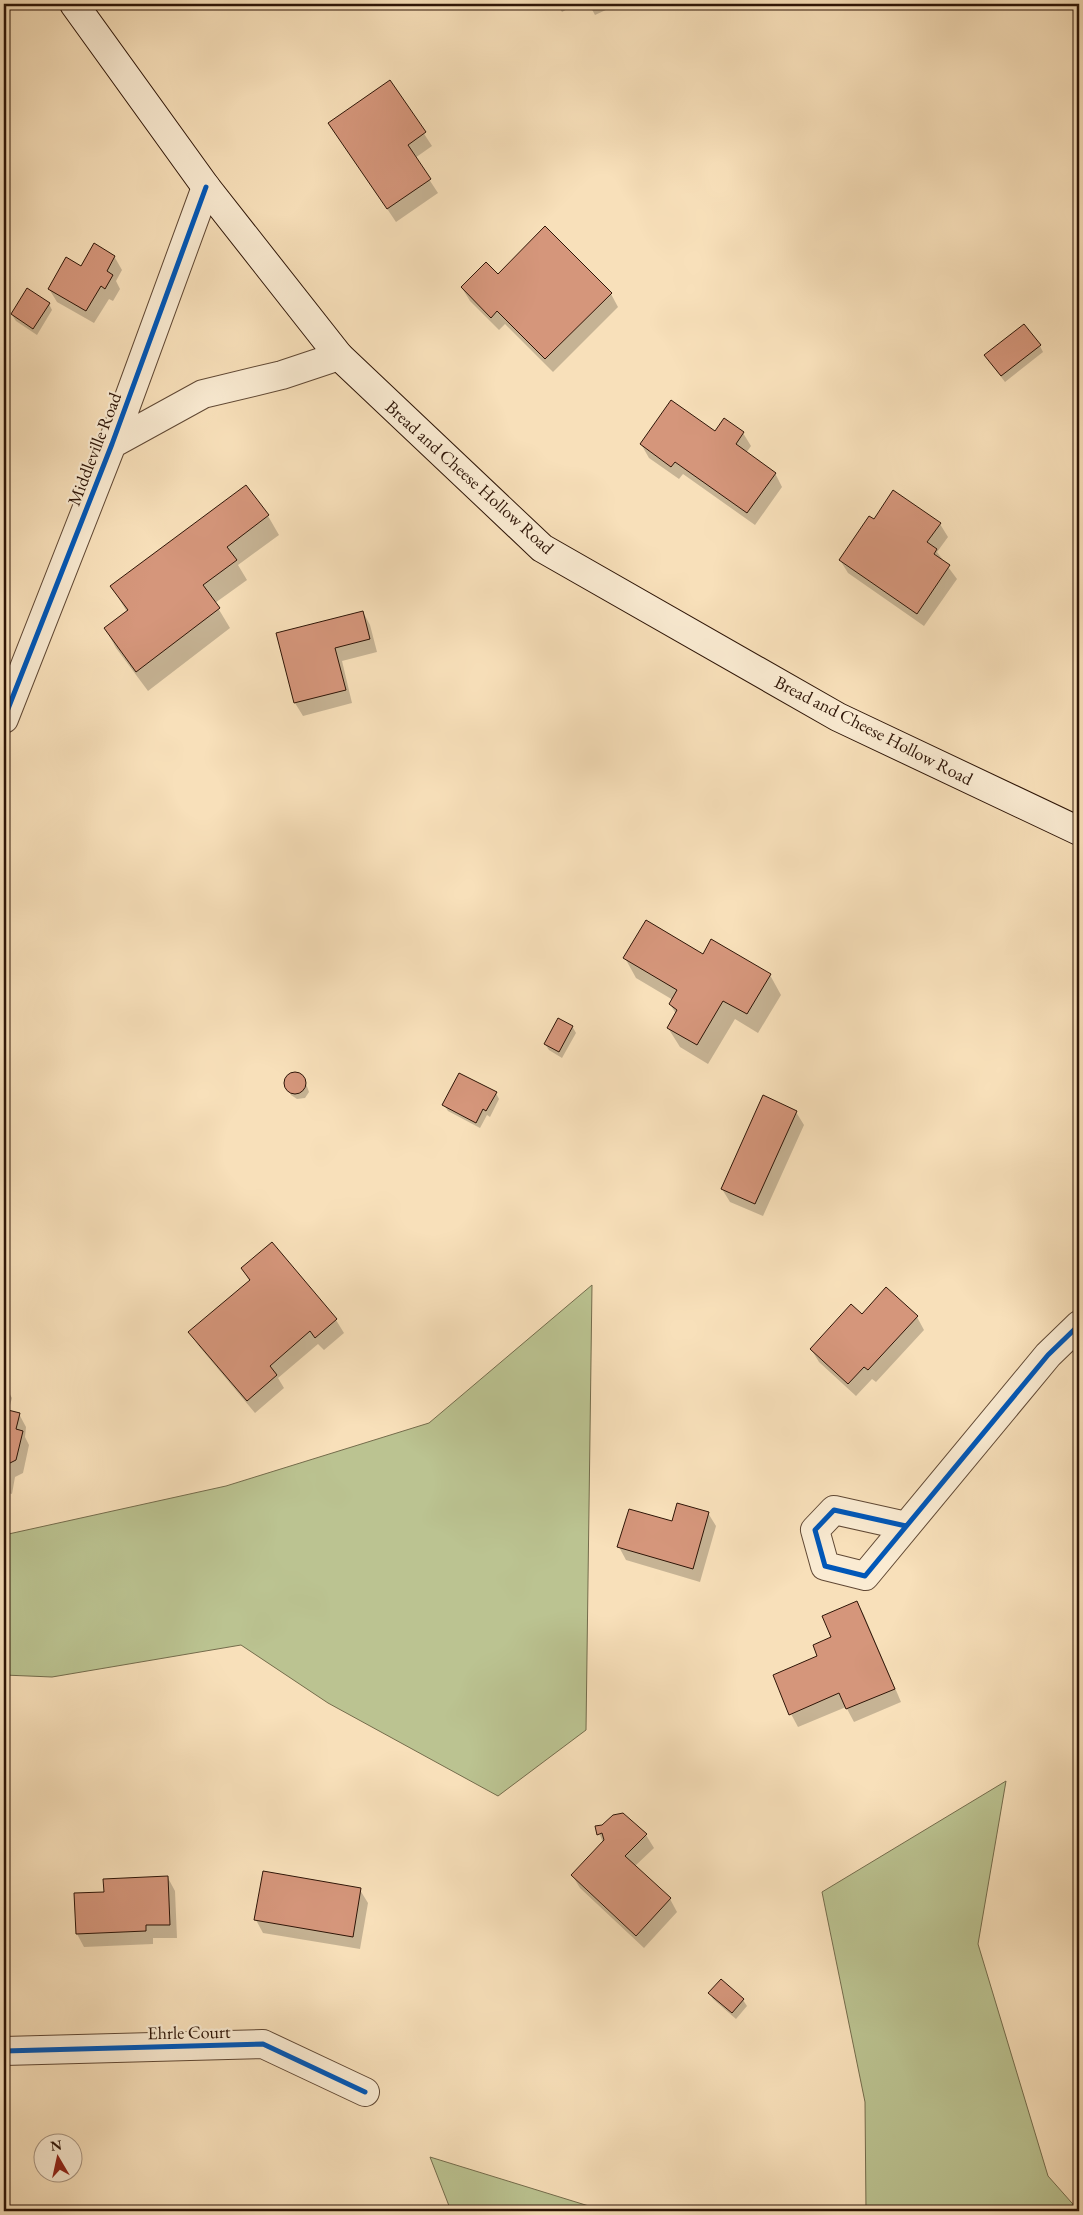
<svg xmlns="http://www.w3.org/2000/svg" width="1083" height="2215" font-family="'EB Garamond',serif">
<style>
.green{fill:#bbc391;stroke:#746c4c}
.shadow{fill:#0003}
.building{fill:#d5967b;stroke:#2e1507}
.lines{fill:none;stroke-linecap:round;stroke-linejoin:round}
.minor-casing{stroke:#604834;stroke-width:30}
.tertiary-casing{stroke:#604834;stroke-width:30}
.secondary-casing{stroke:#2e1507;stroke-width:30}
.minor{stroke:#faebd2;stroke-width:28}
.tertiary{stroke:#faebd2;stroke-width:28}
.secondary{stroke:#faebd2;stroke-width:28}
.cycleway-casing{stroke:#faebd2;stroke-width:8}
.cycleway{stroke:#0057b8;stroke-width:5}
.labels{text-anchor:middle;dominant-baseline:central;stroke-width:4.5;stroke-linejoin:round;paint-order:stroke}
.street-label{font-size:18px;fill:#2e1507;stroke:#faebd2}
</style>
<rect width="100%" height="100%" fill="#f8e0ba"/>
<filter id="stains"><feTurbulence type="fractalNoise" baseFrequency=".004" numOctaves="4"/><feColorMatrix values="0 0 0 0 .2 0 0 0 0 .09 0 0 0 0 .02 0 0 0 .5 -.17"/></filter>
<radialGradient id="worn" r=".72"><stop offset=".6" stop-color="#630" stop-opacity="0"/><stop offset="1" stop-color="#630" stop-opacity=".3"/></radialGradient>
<path class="green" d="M 592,1285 L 586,1730 L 498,1796 L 328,1703 L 241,1645 L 52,1677 L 4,1675 L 4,1535 L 226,1486 L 429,1423 Z
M 1006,1781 L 978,1944 L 1048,2176 L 1079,2211 L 866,2211 L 865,2102 L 822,1892 Z
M 430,2157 L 605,2211 L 451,2211 Z"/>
<path class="shadow" d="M 557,4 L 576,4 L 562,12 Z
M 589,4 L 610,4 L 608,9 L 595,15 Z
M 390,82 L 432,146 L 415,158 L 438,193 L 396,222 L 330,124 Z
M 114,256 L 122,270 L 116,281 L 120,289 L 113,301 L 109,299 L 94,323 L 57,302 L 49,289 L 82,267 Z
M 498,275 L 611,294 L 618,307 L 553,372 L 505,324 L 499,330 L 470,301 L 462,288 Z
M 49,304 L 52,310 L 37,335 L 16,321 L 12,315 Z
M 1040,346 L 1043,352 L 1005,382 L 989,361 Z
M 715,432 L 743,433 L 751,446 L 746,453 L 775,473 L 782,487 L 755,525 L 683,474 L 679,479 L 649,458 L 641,444 Z
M 246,487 L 268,516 L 279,535 L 238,565 L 247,580 L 215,603 L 230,628 L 148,691 L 116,648 L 105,628 L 127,612 L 112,587 Z
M 874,520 L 940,524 L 948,537 L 937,552 L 957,579 L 924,626 L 848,573 L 840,560 Z
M 363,612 L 370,625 L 377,652 L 342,661 L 352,703 L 303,716 L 295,703 L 278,634 Z
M 703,955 L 770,975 L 781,995 L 758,1033 L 735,1019 L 708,1064 L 680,1047 L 668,1028 L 676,1014 L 670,1004 L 673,1000 L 636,978 L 625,958 Z
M 572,1026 L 576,1033 L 562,1058 L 549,1050 L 545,1044 Z
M 297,1074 L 304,1078 L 309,1092 L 305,1098 L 297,1099 L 291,1095 L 286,1081 L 290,1075 Z
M 496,1093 L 499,1099 L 490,1117 L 487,1115 L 480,1128 L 448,1111 L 444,1105 Z
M 796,1112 L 804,1125 L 763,1216 L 730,1202 L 722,1189 Z
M 272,1243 L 336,1320 L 344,1333 L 324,1350 L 318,1344 L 278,1378 L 284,1388 L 255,1413 L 198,1345 L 190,1332 L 250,1282 L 242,1268 Z
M 862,1315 L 917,1317 L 924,1330 L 876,1382 L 872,1379 L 856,1396 L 819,1362 L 811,1349 Z
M 4,1384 L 12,1398 L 8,1412 L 19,1414 L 26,1427 L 25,1437 L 29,1445 L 23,1473 L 15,1477 L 12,1494 L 4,1492 Z
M 708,1513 L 716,1526 L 700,1582 L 626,1560 L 619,1547 L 672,1523 Z
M 857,1602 L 864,1615 L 901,1702 L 854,1722 L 846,1707 L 798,1727 L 791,1714 L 819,1656 Z
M 597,1827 L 646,1835 L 654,1848 L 635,1866 L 670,1899 L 677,1912 L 644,1948 L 580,1888 L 572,1875 L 603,1843 Z
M 168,1878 L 175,1891 L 177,1938 L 153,1938 L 153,1944 L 84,1947 L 77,1934 L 105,1893 Z
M 360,1890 L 368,1903 L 360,1949 L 263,1933 L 256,1920 Z
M 710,1993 L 743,2000 L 747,2006 L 736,2019 L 713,1999 Z"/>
<path class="building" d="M 390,80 L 426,132 L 408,145 L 431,179 L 387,209 L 328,123 Z
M 545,226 L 612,293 L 545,359 L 497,311 L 491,318 L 461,287 L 486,262 L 498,274 Z
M 94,243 L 115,256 L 107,271 L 113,275 L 105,289 L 101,286 L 86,311 L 48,289 L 66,257 L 81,266 Z
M 27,288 L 50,303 L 33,329 L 11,314 Z
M 1024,324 L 1041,345 L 1001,376 L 984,355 Z
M 671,400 L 715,431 L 724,418 L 744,432 L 736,444 L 776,473 L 747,513 L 675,462 L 671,467 L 640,444 Z
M 246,485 L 269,515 L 227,547 L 237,560 L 203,585 L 220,608 L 136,672 L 104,628 L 128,610 L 110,586 Z
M 893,490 L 941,523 L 927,542 L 937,549 L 934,554 L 950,565 L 917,614 L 839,560 L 869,516 L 874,519 Z
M 363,611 L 370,639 L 335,648 L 346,690 L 294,703 L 276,633 Z
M 646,920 L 703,954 L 711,939 L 771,974 L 747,1014 L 723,1001 L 697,1045 L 667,1028 L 677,1010 L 669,1004 L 677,990 L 623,958 Z
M 558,1018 L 573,1026 L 559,1052 L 544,1044 Z
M284 1083a11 11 0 1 1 22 0a11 11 0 1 1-22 0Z
M 459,1073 L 497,1092 L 486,1111 L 483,1109 L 476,1123 L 442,1105 Z
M 763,1095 L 797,1111 L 755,1204 L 721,1189 Z
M 272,1242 L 337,1319 L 315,1338 L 310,1331 L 270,1366 L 277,1375 L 247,1401 L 188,1332 L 250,1280 L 241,1268 Z
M 886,1287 L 918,1316 L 868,1370 L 864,1367 L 848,1384 L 810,1349 L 851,1304 L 862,1314 Z
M 4,1409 L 20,1413 L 16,1429 L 23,1431 L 16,1460 L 8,1464 L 5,1481 Z
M 677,1503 L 709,1512 L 693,1569 L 617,1547 L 629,1509 L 672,1521 Z
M 857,1601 L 895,1689 L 846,1709 L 839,1693 L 789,1715 L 773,1675 L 817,1656 L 813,1645 L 831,1637 L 822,1616 Z
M 623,1813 L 647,1834 L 625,1856 L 671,1898 L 636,1936 L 571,1875 L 604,1840 L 602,1833 L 597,1835 L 595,1826 L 602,1825 L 613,1815 Z
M 263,1871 L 361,1888 L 353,1937 L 254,1920 Z
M 168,1876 L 170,1925 L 146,1925 L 146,1931 L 76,1934 L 74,1893 L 104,1892 L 103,1879 Z
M 721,1979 L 744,1999 L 732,2013 L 708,1993 Z"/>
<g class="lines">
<defs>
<path id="minor" d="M 906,1526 L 834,1510 L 815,1530 L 825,1566 L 865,1576 L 1048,1355 L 1079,1325
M 4,2051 L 263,2044 L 365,2092"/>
<path id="tertiary" d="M 112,444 L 203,394 L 282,375 L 339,356
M 4,719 L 112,444 L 206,187"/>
<path id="secondary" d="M 74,4 L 206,187 L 339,356 L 542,548 L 838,717 L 1079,831"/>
</defs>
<use href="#minor" class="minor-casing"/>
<use href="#tertiary" class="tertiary-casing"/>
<use href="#secondary" class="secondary-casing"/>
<use href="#minor" class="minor"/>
<use href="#tertiary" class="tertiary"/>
<use href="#secondary" class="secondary"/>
<defs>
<path id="cycleway" d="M 4,719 L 112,444 L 206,187
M 906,1526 L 834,1510 L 815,1530 L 825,1566 L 865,1576 L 1048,1355 L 1079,1325
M 4,2051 L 263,2044 L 365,2092"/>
</defs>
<use href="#cycleway" class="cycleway-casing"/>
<use href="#cycleway" class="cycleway"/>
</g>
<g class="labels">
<g class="street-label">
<text transform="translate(94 449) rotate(-69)">Middleville Road</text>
<text transform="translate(470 477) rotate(42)">Bread and Cheese Hollow Road</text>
<text transform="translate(874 730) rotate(27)">Bread and Cheese Hollow Road</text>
<text transform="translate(189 2032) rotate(-1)">Ehrle Court</text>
</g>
</g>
<rect width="1083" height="2215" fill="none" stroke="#f8e0ba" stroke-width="20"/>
<rect x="5" y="5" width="1073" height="2205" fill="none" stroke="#2e1507" stroke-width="2.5"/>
<rect x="10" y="10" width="1063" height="2195" fill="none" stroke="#2e1507"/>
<g transform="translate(58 2158) rotate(351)"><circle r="24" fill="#faebd2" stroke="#a89581"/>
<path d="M0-4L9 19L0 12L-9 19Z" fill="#8f2418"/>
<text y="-8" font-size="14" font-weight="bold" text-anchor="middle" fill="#2e1507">N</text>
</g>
<rect width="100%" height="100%" filter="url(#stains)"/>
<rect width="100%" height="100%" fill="url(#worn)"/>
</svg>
